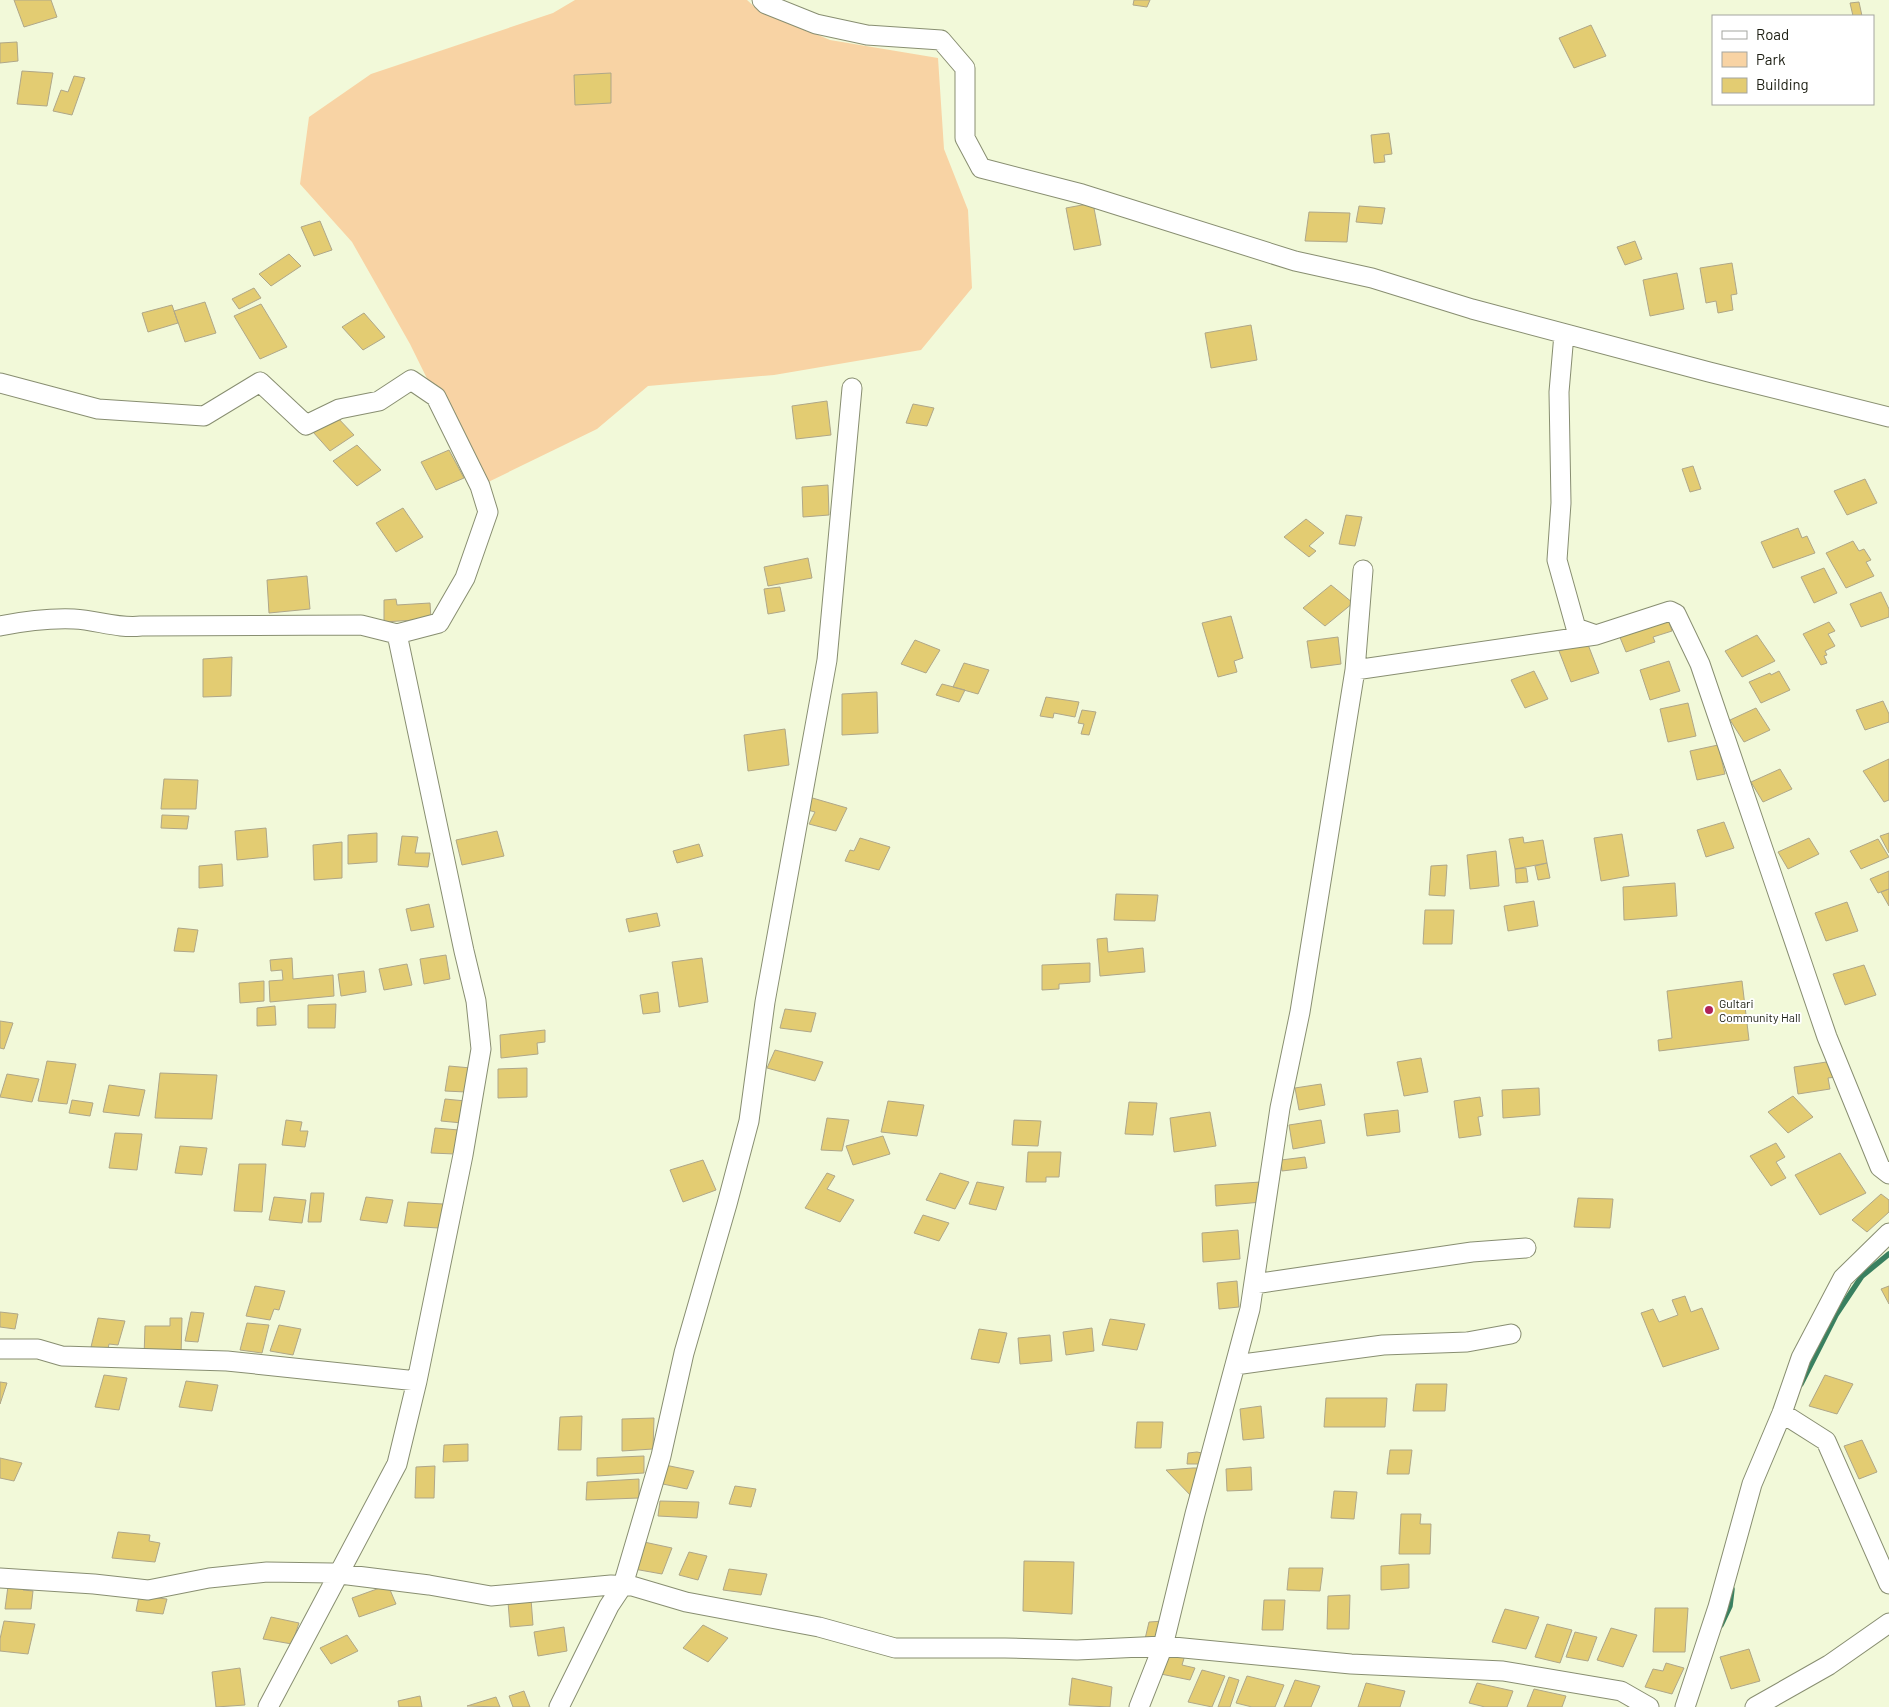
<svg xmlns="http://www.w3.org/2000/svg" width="1889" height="1707" font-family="Barlow,sans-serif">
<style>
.green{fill:#f8d3a4}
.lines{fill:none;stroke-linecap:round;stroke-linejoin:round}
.stream{stroke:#398060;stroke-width:5.5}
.building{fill:#e3cc72;stroke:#afa789}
.minor-casing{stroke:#888e71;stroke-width:21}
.minor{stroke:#fff;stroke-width:19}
.poi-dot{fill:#b12258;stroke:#fff;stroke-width:2}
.labels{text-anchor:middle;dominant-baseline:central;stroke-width:4;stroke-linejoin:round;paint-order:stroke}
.poi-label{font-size:12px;fill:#1b1d11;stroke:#fff;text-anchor:start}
</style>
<rect width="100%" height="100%" fill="#f2f9d9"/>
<path class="green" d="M 575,0 L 747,0 L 757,9 L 830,40 L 938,58 L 944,149 L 968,210 L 972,288 L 921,350 L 774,375 L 648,386 L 597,429 L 480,486 L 410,344 L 352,242 L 300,184 L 309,117 L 371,74 L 553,13 Z"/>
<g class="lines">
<path class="stream" d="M 1801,1384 L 1836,1315 L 1862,1276 L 1889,1254
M 1721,1625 L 1730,1606 L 1732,1589"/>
</g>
<path class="building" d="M 14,0 L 51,0 L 57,17 L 24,27 Z
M 1134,0 L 1150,0 L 1147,7 L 1133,5 Z
M 1859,2 L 1862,16 L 1853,16 L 1850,3 Z
M 1591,25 L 1606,56 L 1574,68 L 1559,38 Z
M 17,42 L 18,61 L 0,63 L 0,43 Z
M 22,71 L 53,73 L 47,106 L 17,104 Z
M 611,73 L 611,103 L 575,105 L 574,75 Z
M 74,76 L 85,78 L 72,115 L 53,111 L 61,90 L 68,92 Z
M 1389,133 L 1392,154 L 1384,155 L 1385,162 L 1374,163 L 1371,135 Z
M 1093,203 L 1101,245 L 1074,250 L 1066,208 Z
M 1359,206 L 1385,208 L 1382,224 L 1356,222 Z
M 1309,212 L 1350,213 L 1347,242 L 1305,241 Z
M 320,221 L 332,250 L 314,256 L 301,227 Z
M 1635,241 L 1642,259 L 1625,265 L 1617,247 Z
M 289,254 L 301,266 L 271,286 L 259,274 Z
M 1732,263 L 1737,294 L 1731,295 L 1733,310 L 1718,313 L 1716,301 L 1706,303 L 1700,268 Z
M 1677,273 L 1684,309 L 1650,316 L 1643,280 Z
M 254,288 L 261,298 L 239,309 L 232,299 Z
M 205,302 L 216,333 L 185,342 L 174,311 Z
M 261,304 L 287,347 L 260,359 L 234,316 Z
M 172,305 L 178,323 L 148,332 L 142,313 Z
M 364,313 L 385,337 L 363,350 L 342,327 Z
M 1251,325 L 1257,360 L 1211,368 L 1205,333 Z
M 827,401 L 831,435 L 796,439 L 792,406 Z
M 913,404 L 934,408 L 927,426 L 906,423 Z
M 336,416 L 354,435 L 330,451 L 313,432 Z
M 357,445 L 381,470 L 357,486 L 333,461 Z
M 449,450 L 464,478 L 436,490 L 421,462 Z
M 1693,466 L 1701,489 L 1690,492 L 1682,469 Z
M 1865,479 L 1877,503 L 1847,515 L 1834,491 Z
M 828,485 L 829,515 L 803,517 L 802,487 Z
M 403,508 L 423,537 L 396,552 L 376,523 Z
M 1346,515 L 1362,517 L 1355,546 L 1339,544 Z
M 1306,519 L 1324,533 L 1309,546 L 1316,551 L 1309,557 L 1284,537 Z
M 1798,528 L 1802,538 L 1807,536 L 1815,553 L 1773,568 L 1761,542 Z
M 1853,541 L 1859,551 L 1864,549 L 1871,560 L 1866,562 L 1874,576 L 1846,588 L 1826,553 Z
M 808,558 L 812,578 L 768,586 L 764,567 Z
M 1824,568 L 1837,593 L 1814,603 L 1801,577 Z
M 307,576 L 310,609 L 269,613 L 267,580 Z
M 1331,585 L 1353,603 L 1325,626 L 1303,608 Z
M 780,587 L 785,611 L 768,614 L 764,589 Z
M 1881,592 L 1889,609 L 1889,617 L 1861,627 L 1850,604 Z
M 396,599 L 397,605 L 430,603 L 431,619 L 384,622 L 384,600 Z
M 1231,616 L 1243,658 L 1234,661 L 1237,672 L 1218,677 L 1202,623 Z
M 1668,619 L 1672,631 L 1653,637 L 1655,642 L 1626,652 L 1619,635 Z
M 1829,622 L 1835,631 L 1828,634 L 1835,646 L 1825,651 L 1827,655 L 1824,656 L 1827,663 L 1821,665 L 1803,634 Z
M 1757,635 L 1775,661 L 1742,677 L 1725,651 Z
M 1338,637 L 1341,664 L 1311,668 L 1307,641 Z
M 915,640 L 940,650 L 926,673 L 901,664 Z
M 1587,642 L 1599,673 L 1571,682 L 1559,651 Z
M 232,657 L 231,696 L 203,697 L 203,659 Z
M 1669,661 L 1680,691 L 1650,700 L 1640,670 Z
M 964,663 L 989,670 L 978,694 L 953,687 Z
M 1534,671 L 1548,699 L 1525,708 L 1511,680 Z
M 1779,671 L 1790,690 L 1761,703 L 1749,682 L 1770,673 L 1771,675 Z
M 942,684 L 965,690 L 959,702 L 936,695 Z
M 877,692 L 878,733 L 842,735 L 842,694 Z
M 1046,697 L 1079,702 L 1075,717 L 1054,713 L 1053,718 L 1040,716 Z
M 1883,701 L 1889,714 L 1889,722 L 1865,730 L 1856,710 Z
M 1688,703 L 1696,736 L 1668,742 L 1660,709 Z
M 1756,708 L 1770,730 L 1744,742 L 1730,720 Z
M 1082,710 L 1096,712 L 1089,735 L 1081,734 L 1084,724 L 1078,723 Z
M 785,729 L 789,765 L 748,771 L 744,735 Z
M 1718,745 L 1725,774 L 1697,780 L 1690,751 Z
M 1889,759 L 1889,800 L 1884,802 L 1863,771 Z
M 1780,769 L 1792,789 L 1763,802 L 1751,782 Z
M 164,779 L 198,780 L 196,809 L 161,809 Z
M 809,797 L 847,808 L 836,831 L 809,824 L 815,812 L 804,809 Z
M 162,815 L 189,816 L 187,829 L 161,828 Z
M 1724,822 L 1734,848 L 1706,857 L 1697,830 Z
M 266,828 L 268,857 L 237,860 L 235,831 Z
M 497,831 L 504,856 L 462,865 L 456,840 Z
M 377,833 L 377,862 L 348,864 L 348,835 Z
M 1889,833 L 1889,853 L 1880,836 Z
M 1622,834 L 1629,876 L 1601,881 L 1594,838 Z
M 402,836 L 418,837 L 415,853 L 430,853 L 428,867 L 398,865 Z
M 1523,837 L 1524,843 L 1543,840 L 1547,863 L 1515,869 L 1509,839 Z
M 860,838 L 890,847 L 879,870 L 845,861 L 850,850 L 854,851 Z
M 1809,838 L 1819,854 L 1788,869 L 1778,852 Z
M 1878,839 L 1889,857 L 1861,869 L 1850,851 Z
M 342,842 L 342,878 L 314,880 L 313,845 Z
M 699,844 L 703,856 L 677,863 L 673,851 Z
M 1496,851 L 1499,886 L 1470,889 L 1467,855 Z
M 1547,863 L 1550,878 L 1538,880 L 1535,866 Z
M 222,864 L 223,886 L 199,888 L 199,866 Z
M 1447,865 L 1445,896 L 1429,895 L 1431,866 Z
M 1526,868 L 1528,882 L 1516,883 L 1515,869 Z
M 1889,871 L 1889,889 L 1878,893 L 1870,879 Z
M 1675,883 L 1677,916 L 1624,920 L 1623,887 Z
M 1889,889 L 1889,906 L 1881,892 Z
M 1116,894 L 1158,895 L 1155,921 L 1114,920 Z
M 1534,901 L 1538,926 L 1508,931 L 1504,906 Z
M 1847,902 L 1858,931 L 1826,941 L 1815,913 Z
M 429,904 L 434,927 L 411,931 L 406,909 Z
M 1425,910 L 1454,910 L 1452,944 L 1423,944 Z
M 657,913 L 660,926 L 629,932 L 626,919 Z
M 178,928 L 198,930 L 194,952 L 174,951 Z
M 1107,938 L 1108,952 L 1143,948 L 1145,972 L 1100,976 L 1097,939 Z
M 446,955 L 450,979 L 424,984 L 420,959 Z
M 292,958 L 293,979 L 333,975 L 334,996 L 270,1002 L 269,981 L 283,980 L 282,970 L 271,971 L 270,960 Z
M 702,958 L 708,1002 L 679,1007 L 672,962 Z
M 1090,963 L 1090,982 L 1059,984 L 1059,989 L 1042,990 L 1042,965 Z
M 407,964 L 412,985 L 384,990 L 379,969 Z
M 1864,965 L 1876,995 L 1845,1005 L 1833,974 Z
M 364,971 L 366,992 L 341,996 L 338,974 Z
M 264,981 L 264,1001 L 240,1003 L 239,983 Z
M 1742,981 L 1749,1040 L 1659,1051 L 1658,1040 L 1672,1038 L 1667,991 Z
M 658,992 L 660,1012 L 643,1014 L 640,995 Z
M 336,1004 L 335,1028 L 308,1028 L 308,1005 Z
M 275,1006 L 276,1025 L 257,1026 L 257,1008 Z
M 785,1009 L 816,1013 L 811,1032 L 780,1028 Z
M 0,1021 L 13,1023 L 4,1049 L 0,1048 Z
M 545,1030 L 545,1042 L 537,1043 L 538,1054 L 501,1058 L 500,1035 Z
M 775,1050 L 823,1062 L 815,1081 L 767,1068 Z
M 1421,1058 L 1428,1092 L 1404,1096 L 1397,1062 Z
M 47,1061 L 76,1064 L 67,1104 L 38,1101 Z
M 1833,1061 L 1836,1077 L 1828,1078 L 1830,1089 L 1798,1094 L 1794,1067 Z
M 449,1066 L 471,1068 L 466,1092 L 445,1091 Z
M 527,1068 L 527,1097 L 498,1098 L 498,1069 Z
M 160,1073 L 217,1075 L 212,1119 L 155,1118 Z
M 7,1074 L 39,1079 L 32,1102 L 0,1097 Z
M 1321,1084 L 1325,1105 L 1299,1110 L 1295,1088 Z
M 109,1085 L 145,1090 L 139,1116 L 103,1112 Z
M 1539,1088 L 1540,1115 L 1503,1118 L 1502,1090 Z
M 1793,1096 L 1813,1117 L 1788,1133 L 1768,1112 Z
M 1480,1097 L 1483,1116 L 1478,1117 L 1481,1135 L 1459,1138 L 1454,1101 Z
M 445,1099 L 466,1101 L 462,1123 L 441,1121 Z
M 72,1100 L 93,1103 L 90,1116 L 69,1113 Z
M 888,1101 L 924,1105 L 917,1136 L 881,1132 Z
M 1129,1102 L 1157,1103 L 1153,1135 L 1125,1134 Z
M 1398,1110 L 1400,1132 L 1367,1136 L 1364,1114 Z
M 1210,1112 L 1216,1146 L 1174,1152 L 1170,1118 Z
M 827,1118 L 849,1120 L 842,1151 L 821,1150 Z
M 286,1120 L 302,1122 L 300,1131 L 308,1131 L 305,1147 L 282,1145 Z
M 1014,1120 L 1041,1121 L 1038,1146 L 1012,1145 Z
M 1321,1120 L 1325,1143 L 1293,1149 L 1289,1125 Z
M 435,1128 L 459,1130 L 455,1154 L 431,1153 Z
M 115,1133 L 142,1134 L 137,1170 L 109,1168 Z
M 883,1136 L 890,1154 L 853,1165 L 846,1146 Z
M 1776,1143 L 1785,1157 L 1776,1162 L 1786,1178 L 1771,1186 L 1750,1156 Z
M 180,1146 L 207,1148 L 202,1175 L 175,1173 Z
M 1028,1152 L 1061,1152 L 1059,1177 L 1046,1177 L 1046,1182 L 1026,1182 Z
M 1840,1153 L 1866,1193 L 1820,1215 L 1795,1175 Z
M 1305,1157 L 1307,1168 L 1282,1171 L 1281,1160 Z
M 703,1160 L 716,1190 L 683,1202 L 670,1170 Z
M 239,1164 L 266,1164 L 262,1212 L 234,1211 Z
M 827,1173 L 835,1176 L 827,1189 L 854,1200 L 840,1222 L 805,1208 Z
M 940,1173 L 969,1182 L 955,1209 L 926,1200 Z
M 977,1182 L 1004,1187 L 996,1210 L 969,1204 Z
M 1261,1182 L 1262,1202 L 1216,1206 L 1215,1185 Z
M 311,1193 L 324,1193 L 321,1222 L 308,1222 Z
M 1881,1194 L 1889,1200 L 1889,1212 L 1867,1232 L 1852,1220 Z
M 274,1197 L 306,1200 L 302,1223 L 269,1220 Z
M 366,1197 L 393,1200 L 387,1223 L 360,1220 Z
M 1578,1198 L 1613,1199 L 1610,1228 L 1574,1227 Z
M 408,1202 L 443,1204 L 439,1228 L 404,1226 Z
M 923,1215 L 949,1223 L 939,1241 L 914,1233 Z
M 1238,1230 L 1240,1259 L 1203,1262 L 1202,1233 Z
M 1237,1281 L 1239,1307 L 1219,1309 L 1217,1283 Z
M 255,1286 L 285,1291 L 279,1310 L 274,1309 L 270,1320 L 246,1316 Z
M 1889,1286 L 1889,1304 L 1881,1289 Z
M 1685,1296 L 1691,1312 L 1702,1308 L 1719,1349 L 1663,1367 L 1641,1313 L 1653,1309 L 1659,1322 L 1678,1315 L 1672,1300 Z
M 0,1312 L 18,1314 L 15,1329 L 0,1327 Z
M 191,1312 L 204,1313 L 198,1342 L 185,1341 Z
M 98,1318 L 125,1321 L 118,1345 L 109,1344 L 108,1349 L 91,1347 Z
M 170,1318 L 182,1318 L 181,1356 L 144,1357 L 145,1326 L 170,1326 Z
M 1110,1319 L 1145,1324 L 1137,1350 L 1102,1345 Z
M 247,1323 L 269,1325 L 262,1353 L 240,1350 Z
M 279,1325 L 301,1329 L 293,1355 L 270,1351 Z
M 1092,1328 L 1094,1351 L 1066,1355 L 1063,1332 Z
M 979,1329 L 1007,1333 L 999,1363 L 971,1359 Z
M 1050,1335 L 1052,1361 L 1020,1364 L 1018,1338 Z
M 104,1375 L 127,1378 L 119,1410 L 95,1407 Z
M 1825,1375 L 1853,1384 L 1837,1414 L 1809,1406 Z
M 186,1381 L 218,1385 L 212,1411 L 179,1407 Z
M 0,1382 L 7,1383 L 0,1404 Z
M 1416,1384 L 1447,1384 L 1445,1411 L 1413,1411 Z
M 1326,1398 L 1387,1398 L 1385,1427 L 1324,1427 Z
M 1261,1406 L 1264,1438 L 1243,1440 L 1240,1409 Z
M 582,1416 L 581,1450 L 558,1450 L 560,1417 Z
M 654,1418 L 653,1449 L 622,1451 L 622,1419 Z
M 1137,1422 L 1163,1422 L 1161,1448 L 1135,1448 Z
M 1862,1440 L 1877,1472 L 1859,1479 L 1844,1446 Z
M 468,1444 L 468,1461 L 443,1462 L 444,1445 Z
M 1390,1450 L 1412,1450 L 1409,1474 L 1387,1474 Z
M 1197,1452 L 1207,1454 L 1204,1464 L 1187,1464 L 1188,1453 Z
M 644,1456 L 644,1473 L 597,1476 L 597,1458 Z
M 0,1458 L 22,1463 L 14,1481 L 0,1478 Z
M 665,1465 L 694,1471 L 687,1489 L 658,1483 Z
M 435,1466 L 434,1498 L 415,1498 L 416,1467 Z
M 1251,1467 L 1252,1490 L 1227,1491 L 1226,1469 Z
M 1193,1468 L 1202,1468 L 1194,1499 L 1166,1470 Z
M 639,1479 L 639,1498 L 586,1500 L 587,1482 Z
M 735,1486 L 756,1489 L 751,1507 L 729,1504 Z
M 1334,1491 L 1357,1492 L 1354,1519 L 1331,1518 Z
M 660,1501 L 699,1502 L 697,1518 L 658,1516 Z
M 1401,1514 L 1421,1514 L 1420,1524 L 1431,1524 L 1430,1554 L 1399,1554 Z
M 118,1532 L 150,1535 L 149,1541 L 160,1543 L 155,1562 L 112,1558 Z
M 644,1542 L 672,1548 L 662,1574 L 634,1569 Z
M 689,1552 L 707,1556 L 698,1580 L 679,1575 Z
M 1024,1561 L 1074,1562 L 1072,1614 L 1023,1611 Z
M 1409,1564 L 1409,1588 L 1381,1590 L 1381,1566 Z
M 1289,1568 L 1323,1568 L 1320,1591 L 1287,1590 Z
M 729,1569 L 767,1574 L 761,1595 L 723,1590 Z
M 388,1585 L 396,1604 L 359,1617 L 352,1598 Z
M 8,1586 L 24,1586 L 23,1590 L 33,1591 L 31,1609 L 5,1609 Z
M 1350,1595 L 1349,1629 L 1327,1629 L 1328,1596 Z
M 139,1596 L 167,1599 L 163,1614 L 136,1611 Z
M 531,1599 L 533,1625 L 510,1627 L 508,1602 Z
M 1264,1600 L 1285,1600 L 1283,1630 L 1262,1630 Z
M 1655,1608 L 1688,1608 L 1685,1652 L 1653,1652 Z
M 1505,1609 L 1539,1617 L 1526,1649 L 1492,1642 Z
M 271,1617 L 299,1623 L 292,1644 L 263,1639 Z
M 4,1621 L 35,1624 L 28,1654 L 0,1651 L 0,1639 Z
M 1164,1621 L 1159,1641 L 1145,1639 L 1149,1622 Z
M 1547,1624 L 1572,1630 L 1560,1663 L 1535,1657 Z
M 703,1625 L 728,1638 L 708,1662 L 683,1648 Z
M 564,1627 L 567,1651 L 538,1656 L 534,1632 Z
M 1611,1628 L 1637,1635 L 1623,1667 L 1597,1660 Z
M 1575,1632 L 1597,1637 L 1588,1661 L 1566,1657 Z
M 347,1635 L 358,1651 L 331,1664 L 320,1648 Z
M 1749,1649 L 1760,1681 L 1731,1689 L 1720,1657 Z
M 1164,1651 L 1185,1655 L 1182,1665 L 1195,1668 L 1190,1680 L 1156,1673 Z
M 1666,1663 L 1684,1668 L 1672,1694 L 1645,1687 L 1653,1669 L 1663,1671 Z
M 240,1668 L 245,1705 L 216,1707 L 212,1672 Z
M 1202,1670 L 1225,1676 L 1212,1707 L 1188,1702 Z
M 1247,1676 L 1284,1685 L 1275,1707 L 1252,1707 L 1236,1703 Z
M 1229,1677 L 1239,1680 L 1230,1707 L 1218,1707 Z
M 1072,1678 L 1112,1687 L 1110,1707 L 1069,1705 Z
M 1295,1680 L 1320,1686 L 1311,1707 L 1284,1707 Z
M 1366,1683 L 1405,1691 L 1400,1707 L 1358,1707 Z
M 1477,1683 L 1513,1691 L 1507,1707 L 1485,1707 L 1469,1703 Z
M 1534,1689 L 1566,1696 L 1562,1707 L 1527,1707 Z
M 524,1691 L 530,1707 L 513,1707 L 509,1696 Z
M 420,1696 L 422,1707 L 399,1707 L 398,1701 Z
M 496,1697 L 500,1707 L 467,1706 Z"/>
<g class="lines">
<defs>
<path id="minor" d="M 762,0 L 766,4 L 816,24 L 867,35 L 941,40 L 965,68 L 965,138 L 981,168 L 1082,194 L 1295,261 L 1372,278 L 1472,309 L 1709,372 L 1889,417
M 1564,334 L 1559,392 L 1561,503 L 1557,560 L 1576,628 L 1596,635
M 0,383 L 98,409 L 204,416 L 260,382 L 306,425 L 339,409 L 379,401 L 411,380 L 436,397 L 480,486 L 488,512 L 465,578 L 439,623 L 397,634 L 361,625 L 141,626 C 118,629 97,620 74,619 C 49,618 25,621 0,626
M 1355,670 L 1596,635 L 1670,611 L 1676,614 L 1700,664 L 1827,1037 L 1880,1167 L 1889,1174
M 1254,1284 L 1472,1252 L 1526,1248
M 0,1349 L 38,1349 L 62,1356 L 227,1361 L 417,1381
M 1235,1365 L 1383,1345 L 1467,1342 L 1511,1334
M 1782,1413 L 1826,1441 L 1889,1584
M 0,1578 L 94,1584 L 148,1590 L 209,1578 L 267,1572 L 332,1573 L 429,1585 L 491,1596 L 611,1585 L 632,1586 L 686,1602 L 819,1627 L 895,1648 L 1005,1648 L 1077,1650 L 1163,1646 L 1351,1664 L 1503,1671 L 1621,1691 L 1649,1707
M 268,1707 L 397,1464 L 417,1381 L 463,1155 L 481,1049 L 476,1001 L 464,951 L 397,634
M 559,1707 L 609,1606 L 623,1585 L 661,1456 L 684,1353 L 727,1204 L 749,1121 L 765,1002 L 827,660 L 852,388
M 1139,1707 L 1163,1646 L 1195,1514 L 1250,1309 L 1280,1108 L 1300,1012 L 1355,670 L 1363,570
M 1685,1707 L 1718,1607 L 1752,1484 L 1782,1413 L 1801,1358 L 1843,1278 L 1889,1233
M 1755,1707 L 1829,1665 L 1889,1623"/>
</defs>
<use href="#minor" class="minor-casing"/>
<use href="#minor" class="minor"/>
</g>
<circle class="poi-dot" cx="1709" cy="1010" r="5"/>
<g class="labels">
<g class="poi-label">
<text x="1719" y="1003">Gultari<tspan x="1719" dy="14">Community Hall</tspan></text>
</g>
</g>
<rect x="1712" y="15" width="162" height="90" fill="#ffffff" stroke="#a4a5a0"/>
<rect x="1722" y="31" width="25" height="8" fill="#ffffff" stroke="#a4a5a0"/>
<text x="1756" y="40" font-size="15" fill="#1b1d11">Road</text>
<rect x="1722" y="52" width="25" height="15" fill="#f8d3a4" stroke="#a4a5a0"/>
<text x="1756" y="65" font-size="15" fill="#1b1d11">Park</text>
<rect x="1722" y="78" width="25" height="15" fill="#e3cc72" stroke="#a4a5a0"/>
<text x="1756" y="90" font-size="15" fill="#1b1d11">Building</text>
</svg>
